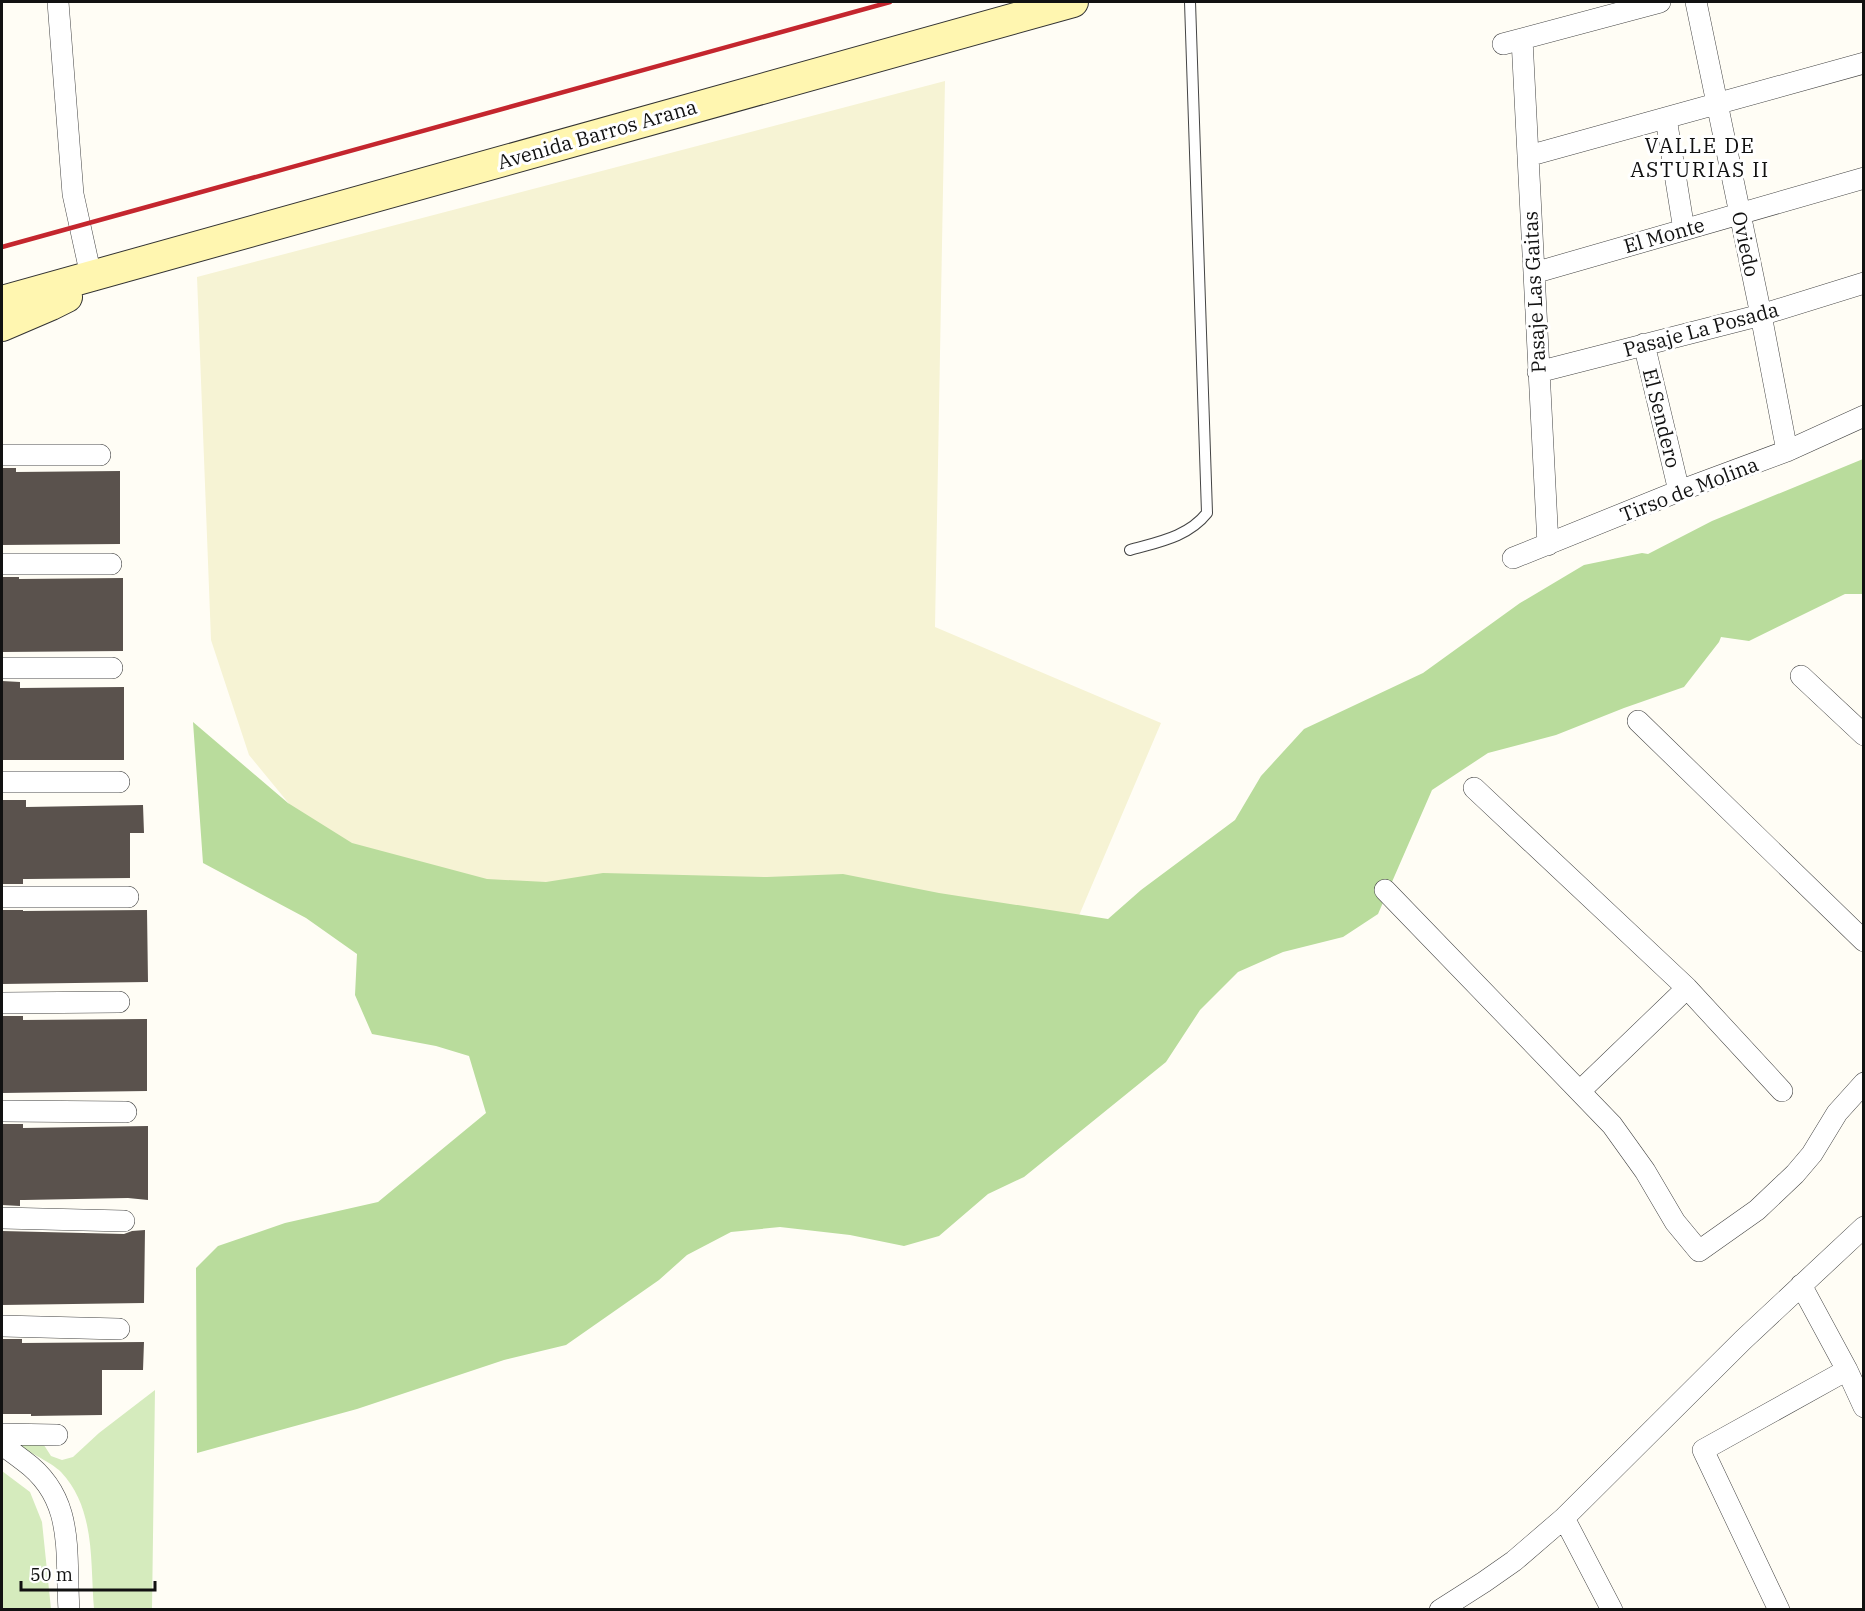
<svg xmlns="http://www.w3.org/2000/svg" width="1865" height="1611" font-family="'IBM Plex Serif',serif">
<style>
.farmland{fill:#f6f3d4}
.green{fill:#d5ebbd}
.forest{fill:#b9dc9c}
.building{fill:#5a524d}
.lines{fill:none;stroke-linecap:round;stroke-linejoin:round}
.service-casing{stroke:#444;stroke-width:12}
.minor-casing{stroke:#444;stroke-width:22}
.secondary-casing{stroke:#333;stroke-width:32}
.service{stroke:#fff;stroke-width:10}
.minor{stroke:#fff;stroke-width:21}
.secondary{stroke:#fff6b0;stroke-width:30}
.rail{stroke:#c4262e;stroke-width:4.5}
.labels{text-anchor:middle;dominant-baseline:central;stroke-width:6;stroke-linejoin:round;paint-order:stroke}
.street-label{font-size:20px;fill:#111;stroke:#fff}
.neighbourhood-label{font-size:21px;letter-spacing:1.5px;fill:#111;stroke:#fff}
</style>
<rect width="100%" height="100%" fill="#fffdf5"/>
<path class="farmland" d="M 945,81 L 935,627 L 1161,723 L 1069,939 L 374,876 L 295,811 L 249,755 L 211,640 L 197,277 Z"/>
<path class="green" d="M 155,1390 L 152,1609 L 94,1609 C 90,1563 96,1509 61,1472 C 51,1462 23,1449 9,1441 L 42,1442 L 51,1456 L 62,1460 L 73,1457 L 99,1433 Z
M 2,1471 L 30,1492 L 42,1522 L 51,1609 L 2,1609 Z"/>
<path class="forest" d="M 1863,459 L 1863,594 L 1845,594 L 1749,641 L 1721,637 L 1719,642 L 1684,687 L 1624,708 L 1556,735 L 1488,753 L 1432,790 L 1378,914 L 1343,937 L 1283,952 L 1238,972 L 1200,1010 L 1166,1062 L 1024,1177 L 988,1194 L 939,1236 L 904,1246 L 850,1235 L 780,1227 L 731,1232 L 687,1255 L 659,1280 L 566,1345 L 504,1360 L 357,1409 L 197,1453 L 196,1268 L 218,1246 L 285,1223 L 378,1202 L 486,1113 L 469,1056 L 436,1046 L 372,1034 L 355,995 L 357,954 L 306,918 L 203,863 L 193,722 L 288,803 L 352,843 L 487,879 L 546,882 L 603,873 L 767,877 L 843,874 L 939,893 L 1108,919 L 1141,890 L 1235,820 L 1261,776 L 1304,729 L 1423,673 L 1520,603 L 1584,565 L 1642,553 L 1648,554 L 1712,521 Z"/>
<path class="building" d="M 2,468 L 16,468 L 16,472 L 120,471 L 120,544 L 2,545 Z
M 2,577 L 19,577 L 19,579 L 123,578 L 123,651 L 2,652 Z
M 2,681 L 20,682 L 20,688 L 124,687 L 124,760 L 2,760 Z
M 2,800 L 26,800 L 26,807 L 143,805 L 144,833 L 130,833 L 130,878 L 27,879 L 23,879 L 23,884 L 2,884 Z
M 2,910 L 23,910 L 23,911 L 147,910 L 148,982 L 2,984 Z
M 2,1016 L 23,1016 L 23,1020 L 147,1019 L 147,1091 L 2,1093 Z
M 2,1124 L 23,1124 L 23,1128 L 148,1126 L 148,1200 L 128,1198 L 24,1200 L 20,1200 L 20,1206 L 2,1205 Z
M 145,1230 L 144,1303 L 2,1305 L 2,1231 L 124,1234 L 132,1231 Z
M 2,1339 L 22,1339 L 22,1343 L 144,1342 L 143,1370 L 102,1370 L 102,1415 L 31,1416 L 31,1414 L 2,1414 Z"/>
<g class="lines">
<defs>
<path id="service" d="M 1130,550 C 1158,542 1188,537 1207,513 L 1190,2"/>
<path id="minor" d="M 58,2 L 73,194 L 91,276
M 1696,2 L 1761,315 L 1787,451
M 1522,39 L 1548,545
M 1503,44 L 1660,2
M 1666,118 L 1684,230
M 1528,156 L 1864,63
M 1534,273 L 1864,178
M 1644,344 L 1679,491
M 1538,372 L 1761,315 L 1864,283
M 2,455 L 100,455
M 1513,558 L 1679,491 L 1787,451 L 1864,416
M 2,564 L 111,564
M 2,668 L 112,668
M 1801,676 L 1864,735
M 1638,721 L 1864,941
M 2,782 L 119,782
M 1474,788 L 1687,988 L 1782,1091
M 1385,890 L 1612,1125 L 1645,1171 L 1675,1222 L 1699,1251 L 1757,1210 L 1795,1174 L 1812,1154 L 1837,1113 L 1864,1083
M 2,897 L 128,897
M 2,1003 L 119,1002
M 1580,1091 L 1687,988
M 2,1111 L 126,1112
M 2,1218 L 124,1221
M 1801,1285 L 1847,1370
M 2,1326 L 119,1329
M 2,1434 L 57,1435
M 2,1445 C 10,1450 17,1456 24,1461 C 76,1499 65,1553 69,1610
M 1564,1518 L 1612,1610
M 1440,1610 L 1484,1582 L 1514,1561 L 1564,1518 L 1743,1340 L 1864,1227
M 1779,1610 L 1703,1450 L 1847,1370 L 1864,1407"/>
<path id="secondary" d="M 2,301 L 1073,2
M 2,326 L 51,305 L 67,297"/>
</defs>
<use href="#service" class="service-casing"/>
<use href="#minor" class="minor-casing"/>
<use href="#secondary" class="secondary-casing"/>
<use href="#service" class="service"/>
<use href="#minor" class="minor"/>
<use href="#secondary" class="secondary"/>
<path class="rail" d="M 2,247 L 890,2"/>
</g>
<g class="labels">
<g class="street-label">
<text transform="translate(597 134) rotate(-16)">Avenida Barros Arana</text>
<text transform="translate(1664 235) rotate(-16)">El Monte</text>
<text transform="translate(1746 244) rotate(78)">Oviedo</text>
<text transform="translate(1534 292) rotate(-93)">Pasaje Las Gaitas</text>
<text transform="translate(1701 329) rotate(-15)">Pasaje La Posada</text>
<text transform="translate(1662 418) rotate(76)">El Sendero</text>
<text transform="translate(1689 489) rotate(-21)">Tirso de Molina</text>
</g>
<g class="neighbourhood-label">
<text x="1700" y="145">VALLE DE<tspan x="1700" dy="24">ASTURIAS II</tspan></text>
</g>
</g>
<rect width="1865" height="1611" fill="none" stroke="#111111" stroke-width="6"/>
<path d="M21 1581v9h134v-9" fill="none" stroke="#111111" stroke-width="3"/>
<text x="30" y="1581" font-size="18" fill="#111111" stroke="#ffffff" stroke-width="4.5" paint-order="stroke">50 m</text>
</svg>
